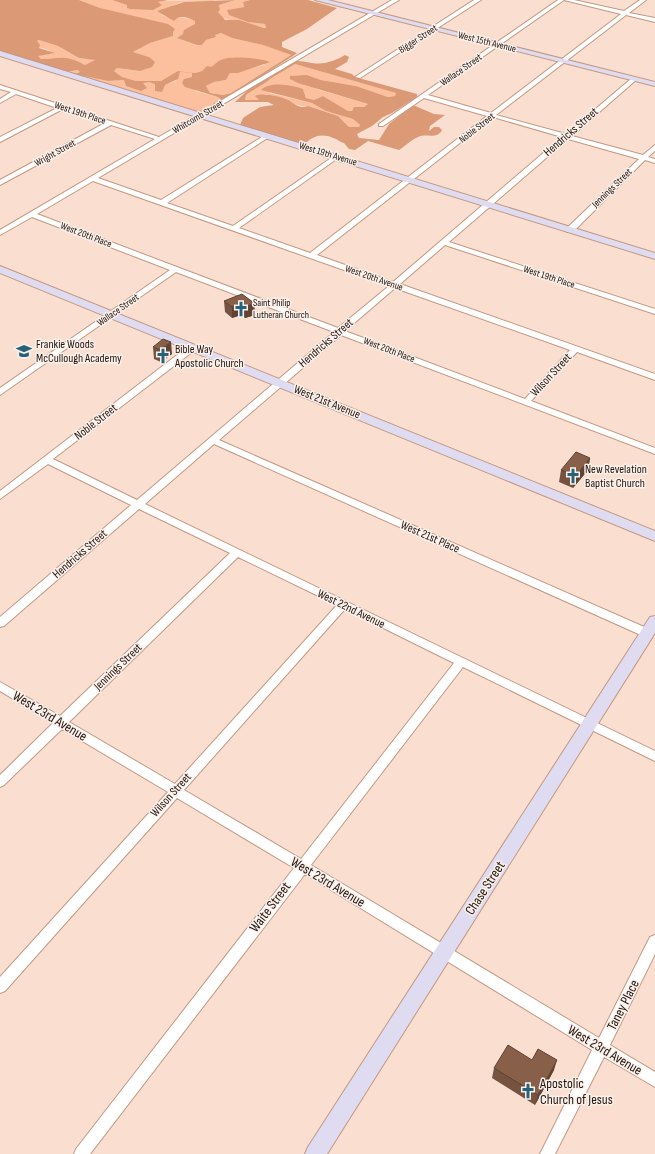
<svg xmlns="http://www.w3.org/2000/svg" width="655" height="1154" font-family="'Sofia Sans Condensed',sans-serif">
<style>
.green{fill:#fcc09e}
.forest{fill:#db9a75;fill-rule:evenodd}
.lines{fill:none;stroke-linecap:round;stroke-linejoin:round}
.street-casing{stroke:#c39881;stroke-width:2}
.secondary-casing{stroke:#c39881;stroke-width:2}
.street{fill:#fff;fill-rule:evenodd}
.secondary{fill:#dfdcf1;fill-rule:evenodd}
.wall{fill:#755340}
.shaded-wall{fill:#5f4334}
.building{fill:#88604a;stroke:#5f4334}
.labels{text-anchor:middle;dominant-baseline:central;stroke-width:3;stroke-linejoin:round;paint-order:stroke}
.far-street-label{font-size:10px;fill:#25150c;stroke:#f9f0eb}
.far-poi-label{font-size:10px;fill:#25150c;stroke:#f9f0eb;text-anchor:start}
.street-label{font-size:12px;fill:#25150c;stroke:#f9f0eb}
.poi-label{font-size:12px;fill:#25150c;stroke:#f9f0eb;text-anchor:start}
.near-street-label{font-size:14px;fill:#25150c;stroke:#f9f0eb}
.near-poi-label{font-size:14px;fill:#25150c;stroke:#f9f0eb;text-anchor:start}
</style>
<rect width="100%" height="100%" fill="#fadfd0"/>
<path class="green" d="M 79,0 L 112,0 L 140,9 L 162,5 L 158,2 L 162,1 L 214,0 C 207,4 193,0 183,2 C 174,3 168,10 161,15 C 173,19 184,16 196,21 L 195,24 L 182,40 L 197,45 L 202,45 L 206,40 L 216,37 L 215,35 L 221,33 L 232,38 L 263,45 L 291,55 L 231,93 L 223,95 L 210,93 L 206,86 L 214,82 L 226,80 L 230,73 L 265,65 L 250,58 L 235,58 L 211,67 L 207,67 L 202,71 L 195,73 L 179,71 L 161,81 L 136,81 L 122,77 L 114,71 L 117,68 L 140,71 L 149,57 L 133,52 L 150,43 L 173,36 L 173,32 L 175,29 L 100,8 Z
M 235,0 L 250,0 L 243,2 L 244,7 L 228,10 L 248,22 L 265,24 L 266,28 L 222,18 L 218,12 L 220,10 L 219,5 Z
M 39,40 L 58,46 L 79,58 L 96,60 L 85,65 C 64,54 62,59 40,59 L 38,56 L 45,53 L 53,54 L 49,50 L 38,47 L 37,41 Z
M 295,64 L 396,93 L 395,96 L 388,97 L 356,86 L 321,80 L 307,75 L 316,89 L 368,104 L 364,107 L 354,107 L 352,111 L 348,111 L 323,96 L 314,100 L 306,98 L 303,89 L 274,85 L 269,93 L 312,103 L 326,111 L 353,119 L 360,125 L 359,127 L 349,127 L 338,116 L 308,106 C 301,108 274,97 266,94 L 260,100 L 245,100 L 246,95 C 252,90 267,83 270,79 Z
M 78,70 L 81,72 L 76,73 L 108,81 L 124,80 L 149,82 L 165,85 L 176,81 L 180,72 L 192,73 L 195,91 L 218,97 L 222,101 L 201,113 L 65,72 Z"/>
<path class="forest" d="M 0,0 L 79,0 L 100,8 L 168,24 L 175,29 L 173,32 L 173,36 L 150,43 L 133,52 L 149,57 L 155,62 L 152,67 L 140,71 L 117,68 L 114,71 L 122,77 L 136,81 L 161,81 L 178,71 L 195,73 L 202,71 L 207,66 L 211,67 C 215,65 217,61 221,60 C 230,55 260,58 270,62 L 238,73 L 230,73 L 226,80 L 214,82 L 206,86 L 210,93 L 223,95 L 231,93 L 291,55 L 263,45 L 232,38 L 221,33 L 215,35 L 216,37 L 206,40 L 202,45 L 197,45 L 177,38 L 183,34 L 184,30 L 195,24 L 195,21 C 188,18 180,14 174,21 L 157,11 L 184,2 L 235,0 L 219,5 L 220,10 L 218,12 L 225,20 L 239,20 L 264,28 L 266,28 L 265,24 L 248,22 L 229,15 L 227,10 L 244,7 L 243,2 L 250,0 L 308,0 L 337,8 L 307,29 L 282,42 L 282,47 L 297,53 L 293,56 L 222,101 L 218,97 L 185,87 L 182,83 L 184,79 L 192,77 L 192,73 L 180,72 L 178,79 L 165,85 L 162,92 L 155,91 L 155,84 L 149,82 L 143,83 L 147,88 L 141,91 L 126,86 L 124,80 L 108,81 L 75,74 L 80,72 L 78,70 L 65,72 L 0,51 ZM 39,40 L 58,46 L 79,58 L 95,60 L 85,65 C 64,54 62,59 41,59 L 38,56 L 55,53 L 39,48 L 40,45 L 37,41 Z
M 112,0 L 168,0 L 158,2 L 162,5 L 153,10 L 130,9 L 127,8 L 127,5 Z
M 345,55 L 349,57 L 347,62 L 335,69 L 352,74 L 355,77 L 417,94 L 417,97 L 392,113 L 383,117 L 372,126 L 357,134 L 359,138 L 379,140 L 389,124 L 413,105 L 434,114 L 445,115 L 430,126 L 429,131 L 434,127 L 439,127 L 442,130 C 437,140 426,133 418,137 C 411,140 405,146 399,150 L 368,141 L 355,150 L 349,149 L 344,143 C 339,142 338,139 333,138 C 322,133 312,136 304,145 L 240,125 L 243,118 L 260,107 L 274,105 L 268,102 L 235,102 L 248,90 L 296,61 C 302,61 306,62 312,63 C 324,65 335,61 345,55 ZM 295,64 L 396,93 L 395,96 L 388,97 L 356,86 L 321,80 L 307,75 L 290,76 L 290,79 L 298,83 L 368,104 L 364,107 L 354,107 L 352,111 L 348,111 L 323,96 L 314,100 L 306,98 L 303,89 C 291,85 270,81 261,90 L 312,103 L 326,111 L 353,119 L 360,125 L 359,127 L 349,127 L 338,116 L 308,106 C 300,109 296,105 290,101 C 283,97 262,92 255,96 L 259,100 L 245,100 L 246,95 C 252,90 267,83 270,79 Z"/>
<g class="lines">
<defs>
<path id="street" d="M 392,0 L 399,0 L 98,178 L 161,200 L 265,135 L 269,135 L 269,137 L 167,203 L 233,226 L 334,156 L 338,156 L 338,158 L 239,228 L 310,253 L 487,116 L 424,98 L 383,126 L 379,126 L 379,124 L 558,0 L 564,0 L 428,95 L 491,113 L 621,14 L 564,0 L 574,0 L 624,11 L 640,0 L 646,0 L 629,13 L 655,18 L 655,22 L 626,15 L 496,115 L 566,134 L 632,78 L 636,78 L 636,80 L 572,136 L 643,155 L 655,145 L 655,151 L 648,157 L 655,159 L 655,163 L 645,160 L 573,232 L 567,232 L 567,228 L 639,159 L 568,139 L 449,242 L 655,309 L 655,314 L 445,245 L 400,284 L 655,374 L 655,380 L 577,352 L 531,401 L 655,448 L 655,454 L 341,335 L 219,440 L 651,630 L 652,633 L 651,636 L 643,636 L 214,444 L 145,504 L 655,751 L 655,761 L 463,667 L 311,865 L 599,1038 L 650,937 L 655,935 L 655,954 L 610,1045 L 655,1072 L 655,1087 L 604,1057 L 555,1154 L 540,1154 L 592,1050 L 305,874 L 90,1154 L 74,1154 L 76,1149 L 294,868 L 177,798 L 5,991 L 0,993 L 0,977 L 168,792 L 62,729 L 4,785 L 0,787 L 0,775 L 53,723 L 0,691 L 0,682 L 60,716 L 230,553 L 139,509 L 4,626 L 0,627 L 0,617 L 131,505 L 48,464 L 0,499 L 0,491 L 190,345 L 196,345 L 196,349 L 53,459 L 137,500 L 334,332 L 176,272 L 0,395 L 0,388 L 170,270 L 32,217 L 0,235 L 0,230 L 155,139 L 111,125 L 0,185 L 0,180 L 105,123 L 63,109 L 0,142 L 0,137 L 57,108 L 16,94 L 0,103 L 0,99 L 11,92 L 0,89 L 0,85 L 159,137 ZM 493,117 L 562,137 L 393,282 L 317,255 ZM 93,181 L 389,286 L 338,328 L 37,214 ZM 395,288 L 570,350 L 525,399 L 345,331 ZM 238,557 L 337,605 L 175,784 L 69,722 ZM 345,609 L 454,663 L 301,859 L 184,790 Z
M 474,0 L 481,0 L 360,78 L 355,77 Z"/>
<path id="secondary" d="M 315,0 L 328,0 L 655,82 L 655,86 Z
M 0,51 L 655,253 L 655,259 L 0,56 Z
M 0,266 L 655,531 L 655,541 L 0,273 Z
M 655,616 L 655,633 L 327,1154 L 305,1154 L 308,1147 L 650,617 Z"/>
</defs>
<use href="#street" class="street-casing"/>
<use href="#secondary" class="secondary-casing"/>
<use href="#street" class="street"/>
<use href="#secondary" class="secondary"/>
</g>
<path class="wall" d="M 224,301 L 254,303 L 255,315 L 245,318 L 241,315 L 232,318 L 225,312 Z
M 153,347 L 172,354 L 161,362 L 154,359 Z
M 590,458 L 588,470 L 573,488 L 559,482 L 561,470 Z
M 532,1060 L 554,1070 L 535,1105 L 492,1078 L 494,1068 Z"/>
<path class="shaded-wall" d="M 240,303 L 241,315 L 232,318 L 232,307 Z
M 254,303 L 255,315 L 245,318 L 245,307 Z
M 171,342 L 172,354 L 161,362 L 160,350 Z
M 590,458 L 588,470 L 573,488 L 576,476 Z
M 557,1060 L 554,1070 L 535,1105 L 538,1095 Z"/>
<path class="building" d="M 242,294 L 254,303 L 245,307 L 240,303 L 232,307 L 224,301 Z
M 163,339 L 171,342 L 160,350 L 153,347 Z
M 576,452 L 590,458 L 576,476 L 561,470 Z
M 508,1045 L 532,1060 L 538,1049 L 557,1060 L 538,1095 L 494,1068 Z"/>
<defs>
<symbol id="church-bare" viewBox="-9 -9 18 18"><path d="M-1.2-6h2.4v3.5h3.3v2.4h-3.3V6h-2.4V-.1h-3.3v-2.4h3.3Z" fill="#27617a" stroke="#f9f0eb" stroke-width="2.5" paint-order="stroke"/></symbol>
<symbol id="school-bare" viewBox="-9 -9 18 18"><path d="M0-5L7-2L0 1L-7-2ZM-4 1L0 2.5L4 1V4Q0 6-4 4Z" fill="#27617a" stroke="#f9f0eb" stroke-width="2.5" paint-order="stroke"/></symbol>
</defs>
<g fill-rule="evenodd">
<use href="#church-bare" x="230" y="298" width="22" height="22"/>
<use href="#school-bare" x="13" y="340" width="22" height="22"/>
<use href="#church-bare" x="152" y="345" width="22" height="22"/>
<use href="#church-bare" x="562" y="465" width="22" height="22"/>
<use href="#church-bare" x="517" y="1080" width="22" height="22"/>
</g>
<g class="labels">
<g class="far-street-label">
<text transform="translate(418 39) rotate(-33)">Bigger Street</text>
<text transform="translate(487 42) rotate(14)">West 15th Avenue</text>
<text transform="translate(461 70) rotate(-35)">Wallace Street</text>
<text transform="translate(80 113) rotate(18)">West 19th Place</text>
<text transform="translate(198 117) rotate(-30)">Whitcomb Street</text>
<text transform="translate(477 128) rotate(-38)">Noble Street</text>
<text transform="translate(55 153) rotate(-29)">Wright Street</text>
<text transform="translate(328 154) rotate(17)">West 19th Avenue</text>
<text transform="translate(612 188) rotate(-44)">Jennings Street</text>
<text transform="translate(86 235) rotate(21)">West 20th Place</text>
<text transform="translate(549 277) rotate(18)">West 19th Place</text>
<text transform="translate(374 278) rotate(19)">West 20th Avenue</text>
<text transform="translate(118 310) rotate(-35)">Wallace Street</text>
<text transform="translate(389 350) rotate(21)">West 20th Place</text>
</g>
<g class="far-poi-label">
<text x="253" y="303">Saint Philip<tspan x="253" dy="12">Lutheran Church</tspan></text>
</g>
<g class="street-label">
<text transform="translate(571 132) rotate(-41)">Hendricks Street</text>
<text transform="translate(326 343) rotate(-41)">Hendricks Street</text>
<text transform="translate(551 375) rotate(-47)">Wilson Street</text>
<text transform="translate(327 402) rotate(22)">West 21st Avenue</text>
<text transform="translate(96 422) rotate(-38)">Noble Street</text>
<text transform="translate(430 537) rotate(24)">West 21st Place</text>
<text transform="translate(80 554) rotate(-41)">Hendricks Street</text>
<text transform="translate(351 609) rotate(26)">West 22nd Avenue</text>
<text transform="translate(118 667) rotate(-44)">Jennings Street</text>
<text transform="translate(171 795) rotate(-48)">Wilson Street</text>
</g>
<g class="poi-label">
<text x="36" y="344">Frankie Woods<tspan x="36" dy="14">McCullough Academy</tspan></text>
<text x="175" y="349">Bible Way<tspan x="175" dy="14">Apostolic Church</tspan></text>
<text x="585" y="469">New Revelation<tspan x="585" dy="14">Baptist Church</tspan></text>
</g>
<g class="near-street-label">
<text transform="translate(50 716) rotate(31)">West 23rd Avenue</text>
<text transform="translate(328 882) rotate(31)">West 23rd Avenue</text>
<text transform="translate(485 888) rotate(-57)">Chase Street</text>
<text transform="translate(270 907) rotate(-53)">Waite Street</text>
<text transform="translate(623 1005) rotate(-63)">Taney Place</text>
<text transform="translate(605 1050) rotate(31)">West 23rd Avenue</text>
</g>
<g class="near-poi-label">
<text x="540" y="1083">Apostolic<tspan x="540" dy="16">Church of Jesus</tspan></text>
</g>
</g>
</svg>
